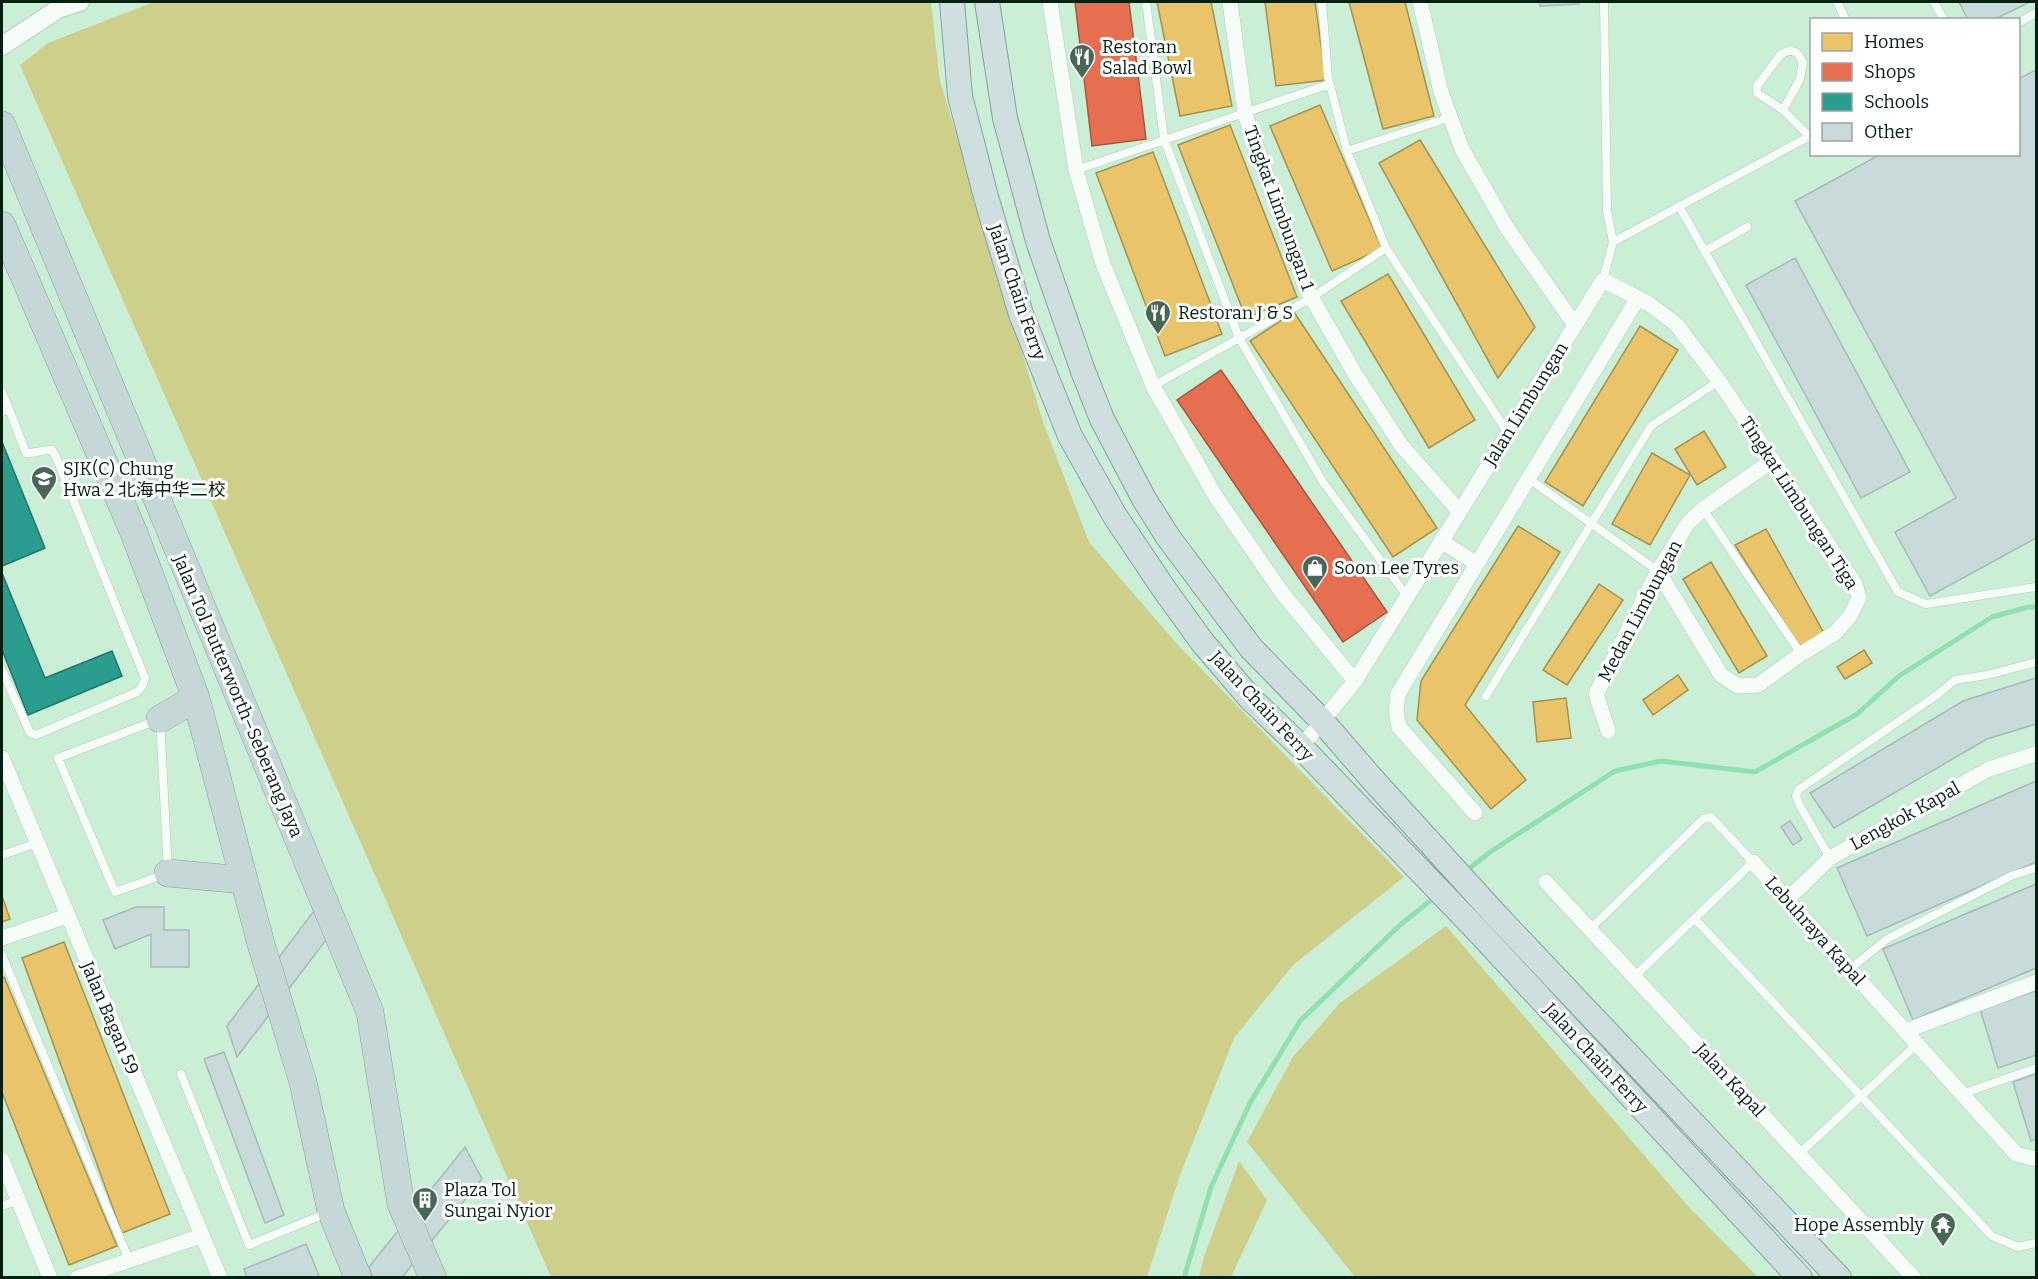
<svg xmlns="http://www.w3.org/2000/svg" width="2038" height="1279" font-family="Bitter,'Noto Sans SC',serif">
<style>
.forest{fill:#cdcf8a}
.homes{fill:#e9c46a;stroke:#a5924f;stroke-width:1.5}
.shops{fill:#e76f51;stroke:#a3573e;stroke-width:1.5}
.schools{fill:#2a9d8f;stroke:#1f7769;stroke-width:1.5}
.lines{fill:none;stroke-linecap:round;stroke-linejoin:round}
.stream{stroke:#91e1b0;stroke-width:5}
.building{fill:#c8dada;stroke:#a8b9ba;stroke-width:1.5}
.service-casing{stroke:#b0ccbb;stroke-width:9}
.minor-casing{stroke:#b0ccbb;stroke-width:16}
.tertiary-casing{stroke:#b0ccbb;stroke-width:20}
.trunk-casing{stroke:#83a39a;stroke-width:26}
.motorway-casing{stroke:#83a39a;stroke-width:28}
.service{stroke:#f7fcf9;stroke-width:8}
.minor{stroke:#f7fcf9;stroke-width:15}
.tertiary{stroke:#f7fcf9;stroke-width:18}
.trunk{stroke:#cfdede;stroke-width:24}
.motorway{stroke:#c5d7d6;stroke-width:27}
.labels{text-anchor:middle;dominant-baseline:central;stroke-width:6;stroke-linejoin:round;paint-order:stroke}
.poi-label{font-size:18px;fill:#051f11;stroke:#fff;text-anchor:start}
.street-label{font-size:18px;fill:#051f11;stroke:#fff}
</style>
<rect width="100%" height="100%" fill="#cbeed7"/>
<path class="forest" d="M 154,2 L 931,2 L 940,81 L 1043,422 L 1089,542 L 1176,643 L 1404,877 L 1293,965 L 1234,1038 L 1179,1178 L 1147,1277 L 551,1277 L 20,65 L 48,43 Z
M 1446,926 L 1687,1205 L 1758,1277 L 1355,1277 L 1247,1142 L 1293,1057 L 1340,1003 Z
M 1239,1161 L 1267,1200 L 1231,1277 L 1199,1277 L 1204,1257 Z"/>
<path class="homes" d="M 1157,2 L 1211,2 L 1232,106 L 1180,116 Z
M 1265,2 L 1315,2 L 1326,80 L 1276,86 Z
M 1349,2 L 1405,2 L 1434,116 L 1383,129 Z
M 1320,105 L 1382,249 L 1332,271 L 1270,126 Z
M 1230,125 L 1297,297 L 1246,318 L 1178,145 Z
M 1420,140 L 1535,327 L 1498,378 L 1379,163 Z
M 1153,152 L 1222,334 L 1165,356 L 1096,173 Z
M 1388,274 L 1475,420 L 1429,448 L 1341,301 Z
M 1294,312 L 1437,528 L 1393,557 L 1250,341 Z
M 1640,326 L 1678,350 L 1583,506 L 1545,482 Z
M 1704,431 L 1726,467 L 1697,485 L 1675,449 Z
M 1652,453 L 1690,475 L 1650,545 L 1612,524 Z
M 1518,526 L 1560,552 L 1465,705 L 1526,780 L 1491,809 L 1417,720 L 1421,681 Z
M 1766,529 L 1825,635 L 1799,646 L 1735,545 Z
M 1711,562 L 1767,656 L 1739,673 L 1683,579 Z
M 1599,584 L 1623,600 L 1567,685 L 1543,670 Z
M 1864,650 L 1872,663 L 1845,679 L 1837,667 Z
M 1678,675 L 1688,690 L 1653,715 L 1643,700 Z
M 1566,698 L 1571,738 L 1537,742 L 1533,702 Z
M 2,896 L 10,919 L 2,922 Z
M 64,942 L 170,1214 L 122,1233 L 22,958 Z
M 4,977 L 117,1246 L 69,1265 L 2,1092 L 2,978 Z"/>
<path class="shops" d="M 1075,2 L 1129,2 L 1146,139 L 1092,146 Z
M 1221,370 L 1387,612 L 1343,642 L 1177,400 Z"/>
<path class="schools" d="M 2,442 L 45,548 L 2,566 Z
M 2,573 L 45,678 L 112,651 L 122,676 L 28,715 L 2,650 Z"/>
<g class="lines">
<path class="stream" d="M 1465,872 L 1490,852 L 1615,771 L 1661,761 L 1755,772 L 1857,714 L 1899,676 L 1992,617 L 2028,607 L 2036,607
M 1184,1278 L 1211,1187 L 1250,1103 L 1300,1021 L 1400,925 L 1435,897"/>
</g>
<path class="building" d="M 1540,2 L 1579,2 L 1579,4 L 1540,6 Z
M 1959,2 L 2030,2 L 1993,20 L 1968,20 Z
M 2036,70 L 2036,538 L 1930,596 L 1895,532 L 1956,498 L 1795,201 L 1881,154 L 2018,154 L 2018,79 Z
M 1795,258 L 1910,472 L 1861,498 L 1746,285 Z
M 2036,678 L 2036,724 L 1987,739 L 1834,828 L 1810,793 L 1963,701 Z
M 2036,781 L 2036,862 L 1867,936 L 1837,868 Z
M 1790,821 L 1802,839 L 1793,845 L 1781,827 Z
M 2036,884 L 2036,968 L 1913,1020 L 1883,949 Z
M 136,907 L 164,907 L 164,930 L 189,930 L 189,967 L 151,967 L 151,934 L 115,949 L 103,920 Z
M 317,907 L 329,936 L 237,1057 L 227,1026 Z
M 2036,991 L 2036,1055 L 1998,1068 L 1980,1009 Z
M 224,1052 L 284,1215 L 265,1223 L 204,1059 Z
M 2036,1074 L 2036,1139 L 2031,1141 L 2013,1082 Z
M 465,1147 L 482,1179 L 403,1276 L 404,1278 L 373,1278 L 369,1267 Z
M 306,1244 L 320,1278 L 247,1278 L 244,1269 Z"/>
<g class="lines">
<defs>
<path id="service" d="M 1146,2 L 1164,139 L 1239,338 L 1323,482 L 1407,596
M 1322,2 L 1328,77 L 1347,151 L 1386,248 L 1508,433
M 1604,2 L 1607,211 L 1613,242
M 1837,2 L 1846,20
M 1934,2 L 1944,20
M 2018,23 L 2036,13
M 1783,110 L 1800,79 L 1803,62 L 1798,54 L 1791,50 L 1781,54 L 1757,86 L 1757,93 L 1783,110 L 1809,136
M 1347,151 L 1451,117
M 1076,170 L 1330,84
M 1679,206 L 1898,592 L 1926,604 L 2036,587
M 1705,251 L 1747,227
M 1603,280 L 1613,242 L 1812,135
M 1153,386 L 1311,298 L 1386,248
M 2,392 L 9,409 L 2,412
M 1529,479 L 1658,571
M 1703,509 L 1801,654
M 2,670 L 30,733 L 36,735 L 137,692 L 142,687 L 145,678 L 56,457 L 52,450 C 43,449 35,454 26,453 L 9,409
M 1486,696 L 1651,426 L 1719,381
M 160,719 L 168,873 L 115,892 L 58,758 Z
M 2,855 L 37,843
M 1830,858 L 1800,806 L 1796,796 L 1798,790 L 1937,695 L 1955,680 L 1987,675 L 2036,662
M 1695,919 L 1992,1236 L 2018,1247 L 2036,1243
M 1590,929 L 1703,819 L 1711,817 L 1753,862 L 1634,977
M 2,955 L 129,1260
M 1850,969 L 1887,939 L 2011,876 L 2036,868
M 181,1074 L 249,1245 L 327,1213
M 1962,1094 L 2036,1068
M 1799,1154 L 1917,1044
M 2,1206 L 18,1200"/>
<path id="minor" d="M 1050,2 L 1076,170 L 1103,264 L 1153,386 L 1216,497 L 1283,594 L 1355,681
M 1230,2 L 1245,114 L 1305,286 L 1355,374 L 1401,445 L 1459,511
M 1420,2 L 1441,92 L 1462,149 L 1507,228 L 1575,325
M 1441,541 L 1477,564
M 1608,731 L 1596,694 L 1658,571 L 1688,523 L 1703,509 L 1773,460
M 1301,747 L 1355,681 L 1603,280 L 1649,304 L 1676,324 L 1719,381 L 1855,584 L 1859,598 L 1850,616 L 1835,633 L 1801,654 L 1758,685 L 1738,686 L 1721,675 L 1658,571
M 2,758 L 220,1278
M 1475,813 L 1399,727 L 1396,711 L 1398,694 L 1638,298
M 1753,862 L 2016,1154 L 2036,1159
M 1546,882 L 1914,1278
M 1787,900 L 1830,858 L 1989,769 L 2036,754
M 2,938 L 67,916
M 1905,1031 L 2036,982
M 2,1160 L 50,1278
M 77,1278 L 201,1236"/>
<path id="tertiary" d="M 2,46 L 58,9 L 80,2"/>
<path id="trunk" d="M 952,2 L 960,96 L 986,197 L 1021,314 L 1070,436 L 1115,516 L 1164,589 L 1203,643 L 1250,698 L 1301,747 L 1477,930 L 1800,1278
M 987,2 L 1005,118 L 1038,241 L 1083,371 L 1102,419 L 1144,499 L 1168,537 L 1251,648 L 1322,721 L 1373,780 L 1495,914 L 1839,1278"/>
<path id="motorway" d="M 2,125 L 370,1012 L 401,1204 L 433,1278
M 2,225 L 134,533 L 196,698 L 261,944 L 303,1082 L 331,1211 L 358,1278
M 160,719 L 196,698
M 168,873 L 243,880"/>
</defs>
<use href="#service" class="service-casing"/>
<use href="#minor" class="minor-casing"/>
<use href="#tertiary" class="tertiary-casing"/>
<use href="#trunk" class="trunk-casing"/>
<use href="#motorway" class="motorway-casing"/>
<use href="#service" class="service"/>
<use href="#minor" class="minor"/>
<use href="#tertiary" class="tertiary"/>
<use href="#trunk" class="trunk"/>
<use href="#motorway" class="motorway"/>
</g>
<defs>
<symbol id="restaurant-pin" viewBox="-11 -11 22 30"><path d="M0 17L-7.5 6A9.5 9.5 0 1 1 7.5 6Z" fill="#4a6756" stroke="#fff"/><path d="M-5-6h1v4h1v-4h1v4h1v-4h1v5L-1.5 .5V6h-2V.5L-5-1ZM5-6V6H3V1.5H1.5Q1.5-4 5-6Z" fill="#fff"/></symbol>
<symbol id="school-pin" viewBox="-11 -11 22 30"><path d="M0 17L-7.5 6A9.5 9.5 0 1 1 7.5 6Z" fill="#4a6756" stroke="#fff"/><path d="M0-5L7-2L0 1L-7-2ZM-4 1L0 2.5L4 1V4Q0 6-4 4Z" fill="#fff"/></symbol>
<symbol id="shop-pin" viewBox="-11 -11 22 30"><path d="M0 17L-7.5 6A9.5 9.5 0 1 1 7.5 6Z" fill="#4a6756" stroke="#fff"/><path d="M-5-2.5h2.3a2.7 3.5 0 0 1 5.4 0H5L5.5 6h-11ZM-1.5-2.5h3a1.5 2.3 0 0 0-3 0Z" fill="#fff"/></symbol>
<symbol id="building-pin" viewBox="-11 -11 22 30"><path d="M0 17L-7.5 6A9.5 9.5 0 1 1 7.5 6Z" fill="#4a6756" stroke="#fff"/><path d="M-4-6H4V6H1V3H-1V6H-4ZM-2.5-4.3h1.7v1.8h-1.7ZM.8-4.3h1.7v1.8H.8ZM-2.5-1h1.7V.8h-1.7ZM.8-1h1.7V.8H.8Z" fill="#fff"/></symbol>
<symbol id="temple-pin" viewBox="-11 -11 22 30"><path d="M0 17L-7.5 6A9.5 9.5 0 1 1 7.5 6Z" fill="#4a6756" stroke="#fff"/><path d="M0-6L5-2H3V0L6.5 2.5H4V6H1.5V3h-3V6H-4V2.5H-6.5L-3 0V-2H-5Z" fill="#fff"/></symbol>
</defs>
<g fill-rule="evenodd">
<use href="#restaurant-pin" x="1067" y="42" width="30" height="40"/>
<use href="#restaurant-pin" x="1143" y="298" width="30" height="40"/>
<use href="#school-pin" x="29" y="464" width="30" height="40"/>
<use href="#shop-pin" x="1300" y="553" width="30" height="40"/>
<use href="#building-pin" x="410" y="1185" width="30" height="40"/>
<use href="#temple-pin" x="1928" y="1210" width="30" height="40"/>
</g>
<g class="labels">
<g class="poi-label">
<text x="1102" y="47">Restoran<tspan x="1102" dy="21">Salad Bowl</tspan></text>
<text x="1178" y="313">Restoran J &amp; S</text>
<text x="63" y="469">SJK(C) Chung<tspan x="63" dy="21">Hwa 2 北海中华二校</tspan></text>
<text x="1334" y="568">Soon Lee Tyres</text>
<text x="444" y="1190">Plaza Tol<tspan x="444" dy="21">Sungai Nyior</tspan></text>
<text x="1924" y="1225" text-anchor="end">Hope Assembly</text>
</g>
<g class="street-label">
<text transform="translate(1279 208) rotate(70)">Tingkat Limbungan 1</text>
<text transform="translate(1017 292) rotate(71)">Jalan Chain Ferry</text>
<text transform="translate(1526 404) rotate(-58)">Jalan Limbungan</text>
<text transform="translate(1799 503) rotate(57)">Tingkat Limbungan Tiga</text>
<text transform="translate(1640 611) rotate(-62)">Medan Limbungan</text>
<text transform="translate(238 696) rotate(67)">Jalan Tol Butterworth–Seberang Jaya</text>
<text transform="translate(1262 706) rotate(47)">Jalan Chain Ferry</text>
<text transform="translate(1905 816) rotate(-29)">Lengkok Kapal</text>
<text transform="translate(1815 931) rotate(48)">Lebuhraya Kapal</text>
<text transform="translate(110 1018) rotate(67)">Jalan Bagan 59</text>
<text transform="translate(1596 1058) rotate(47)">Jalan Chain Ferry</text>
<text transform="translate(1730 1080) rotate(47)">Jalan Kapal</text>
</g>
</g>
<rect width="2038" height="1279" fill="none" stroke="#051f11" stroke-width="6"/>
<rect x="1810" y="18" width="210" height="138" fill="#ffffff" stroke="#9ba5a0" stroke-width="1.5"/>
<rect x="1822" y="33" width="30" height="18" fill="#e9c46a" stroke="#9ba5a0" stroke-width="1.5"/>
<text x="1864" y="48" font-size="18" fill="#051f11">Homes</text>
<rect x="1822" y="63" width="30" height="18" fill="#e76f51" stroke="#9ba5a0" stroke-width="1.5"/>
<text x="1864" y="78" font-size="18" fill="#051f11">Shops</text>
<rect x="1822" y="93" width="30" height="18" fill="#2a9d8f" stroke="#9ba5a0" stroke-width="1.5"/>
<text x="1864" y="108" font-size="18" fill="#051f11">Schools</text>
<rect x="1822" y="123" width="30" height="18" fill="#c8dada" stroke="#9ba5a0" stroke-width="1.5"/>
<text x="1864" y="138" font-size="18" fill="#051f11">Other</text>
</svg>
